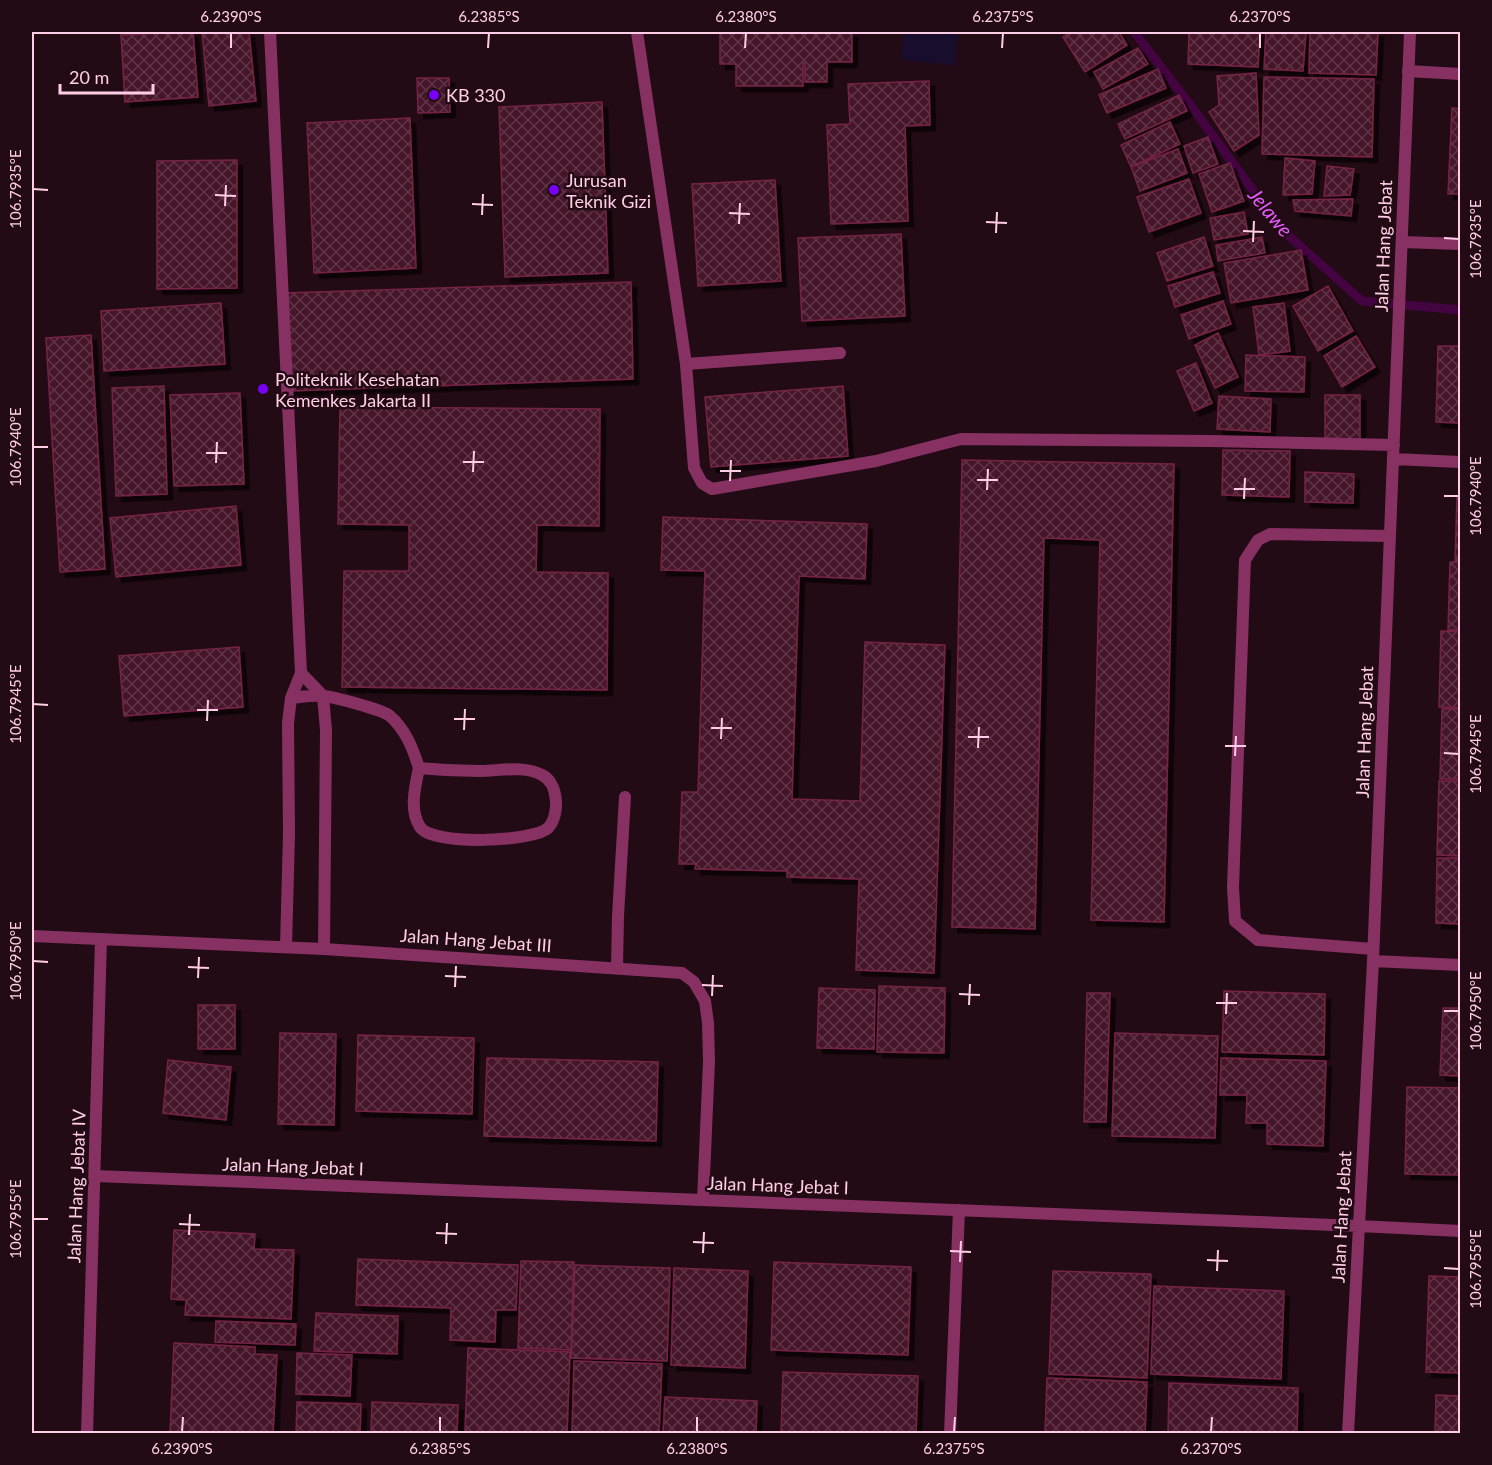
<svg xmlns="http://www.w3.org/2000/svg" width="1492" height="1465" font-family="Lato,sans-serif">
<style>
.park{fill:#190d2d}
.lines{fill:none;stroke-linecap:round;stroke-linejoin:round}
.stream{stroke:#430441;stroke-width:9}
.building{fill:url(#building-cross-hatch);stroke:#742445;stroke-width:1.5;filter:url(#shadow)}
.lane{stroke:#873162;stroke-width:12}
.street{stroke:#873162;stroke-width:12}
.ticks{fill:none;stroke:#ffcde5;stroke-width:2}
.poi-dot{fill:#7900f8;stroke:#230b15;stroke-width:2}
.labels{text-anchor:middle;dominant-baseline:central;stroke-width:5;stroke-linejoin:round;paint-order:stroke}
.poi-label{font-size:18px;fill:#ffcde5;stroke:#230b15;text-anchor:start}
.street-label{font-size:18px;fill:#ffcde5;stroke:#230b15}
.water-label{font-size:20px;font-style:italic;fill:#e75bff;stroke:#230b15}
.neatline{fill:none;stroke:#ffcde5;stroke-width:2}
.ticks-label{font-size:15px;text-anchor:middle;fill:#ffcde5}
</style>
<defs>
<pattern id="building-cross-hatch" width="8" height="8" patternUnits="userSpaceOnUse" patternTransform="scale(1.5)"><rect width="8" height="8" fill="#451529"/><path d="M0 0l8 8M0 8l8-8" fill="none" stroke="#613648"/></pattern>
<filter id="shadow"><feDropShadow dx="5.5" dy="5.5" stdDeviation="0" flood-color="#0009"/></filter>
</defs>
<rect width="100%" height="100%" fill="#230b15"/>
<path class="park" d="M 904,32 L 958,32 L 955,65 L 901,60 Z"/>
<g class="lines">
<path class="stream" d="M 1134,32 L 1191,106 L 1281,229 L 1362,301 L 1460,310"/>
</g>
<path class="building" d="M 178,32 L 193,32 L 198,97 L 125,102 L 121,35 Z
M 202,32 L 249,32 L 256,101 L 209,106 Z
M 744,32 L 852,32 L 852,62 L 827,62 L 827,82 L 805,82 L 805,63 L 803,63 L 803,86 L 736,86 L 736,64 L 720,64 L 720,33 L 744,33 Z
M 1072,32 L 1119,32 L 1127,45 L 1085,72 L 1063,37 Z
M 1189,32 L 1260,32 L 1258,67 L 1188,64 Z
M 1266,32 L 1306,32 L 1303,71 L 1264,69 Z
M 1310,32 L 1378,32 L 1376,75 L 1309,73 Z
M 1138,48 L 1148,64 L 1103,89 L 1094,72 Z
M 1158,69 L 1166,88 L 1107,113 L 1099,95 Z
M 1256,73 L 1259,135 L 1234,151 L 1209,112 L 1219,105 L 1217,76 Z
M 1264,77 L 1374,79 L 1372,157 L 1262,154 Z
M 417,78 L 449,78 L 450,112 L 418,113 Z
M 929,81 L 930,125 L 905,126 L 908,221 L 831,224 L 827,125 L 850,124 L 848,84 Z
M 1179,95 L 1187,111 L 1125,139 L 1118,124 Z
M 602,102 L 608,273 L 505,277 L 499,107 Z
M 1452,108 L 1460,109 L 1460,194 L 1448,194 Z
M 410,118 L 416,268 L 314,273 L 307,123 Z
M 1170,122 L 1180,144 L 1131,167 L 1121,145 Z
M 1208,137 L 1218,164 L 1193,173 L 1184,146 Z
M 1178,149 L 1187,173 L 1140,191 L 1131,167 Z
M 1285,158 L 1315,161 L 1312,194 L 1283,195 Z
M 237,160 L 237,288 L 157,289 L 157,161 Z
M 1230,163 L 1244,201 L 1212,212 L 1199,174 Z
M 1327,166 L 1354,169 L 1350,195 L 1324,196 Z
M 1189,179 L 1201,213 L 1149,232 L 1137,197 Z
M 775,180 L 781,281 L 698,286 L 692,184 Z
M 1353,199 L 1351,216 L 1295,211 L 1293,200 Z
M 1244,212 L 1248,234 L 1214,240 L 1210,218 Z
M 901,234 L 905,316 L 802,321 L 798,238 Z
M 1204,237 L 1213,266 L 1167,281 L 1157,253 Z
M 1262,237 L 1265,253 L 1218,261 L 1216,245 Z
M 1301,250 L 1308,290 L 1231,303 L 1224,263 Z
M 1213,272 L 1220,293 L 1175,307 L 1168,286 Z
M 631,282 L 633,379 L 288,391 L 285,293 Z
M 1328,286 L 1353,331 L 1318,351 L 1293,306 Z
M 1223,301 L 1231,324 L 1189,339 L 1181,315 Z
M 221,303 L 225,364 L 104,371 L 101,311 Z
M 1284,303 L 1290,351 L 1259,355 L 1253,307 Z
M 1218,333 L 1238,377 L 1215,388 L 1195,345 Z
M 91,335 L 105,569 L 60,572 L 46,338 Z
M 1356,336 L 1375,367 L 1342,387 L 1324,356 Z
M 1438,346 L 1460,346 L 1460,423 L 1436,422 Z
M 1246,355 L 1305,357 L 1304,392 L 1245,391 Z
M 1196,363 L 1212,403 L 1194,411 L 1177,371 Z
M 164,386 L 167,494 L 116,496 L 112,388 Z
M 843,386 L 848,456 L 711,467 L 705,397 Z
M 240,393 L 244,484 L 174,486 L 170,395 Z
M 1325,395 L 1360,395 L 1360,441 L 1325,441 Z
M 1219,396 L 1271,399 L 1270,432 L 1217,429 Z
M 340,407 L 600,409 L 599,526 L 537,525 L 536,572 L 608,573 L 607,690 L 342,687 L 344,571 L 409,571 L 409,525 L 338,524 Z
M 1223,450 L 1290,451 L 1289,497 L 1222,495 Z
M 962,460 L 1174,464 L 1164,922 L 1091,920 L 1100,540 L 1044,538 L 1035,929 L 952,927 Z
M 1305,472 L 1354,474 L 1353,503 L 1305,502 Z
M 1457,497 L 1460,497 L 1460,561 L 1455,561 Z
M 236,506 L 241,565 L 116,577 L 110,518 Z
M 663,517 L 867,524 L 865,579 L 799,576 L 792,799 L 860,801 L 865,642 L 945,645 L 934,973 L 856,970 L 859,879 L 787,877 L 787,871 L 695,869 L 696,864 L 679,864 L 682,792 L 698,792 L 705,571 L 661,570 Z
M 1450,562 L 1460,562 L 1460,630 L 1448,630 Z
M 1441,631 L 1460,632 L 1460,708 L 1439,707 Z
M 239,647 L 243,707 L 124,716 L 119,656 Z
M 1442,709 L 1460,709 L 1460,779 L 1440,779 Z
M 1439,781 L 1460,781 L 1460,856 L 1437,855 Z
M 1437,858 L 1460,858 L 1460,924 L 1436,923 Z
M 879,986 L 945,988 L 944,1053 L 877,1052 Z
M 819,988 L 875,990 L 874,1049 L 817,1048 Z
M 1224,991 L 1325,994 L 1324,1055 L 1222,1052 Z
M 1087,993 L 1110,993 L 1106,1122 L 1084,1122 Z
M 198,1005 L 235,1005 L 235,1049 L 198,1049 Z
M 1443,1008 L 1460,1008 L 1460,1076 L 1440,1075 Z
M 280,1033 L 336,1034 L 334,1125 L 278,1124 Z
M 1115,1033 L 1218,1036 L 1215,1138 L 1112,1136 Z
M 358,1035 L 474,1038 L 472,1114 L 356,1111 Z
M 487,1058 L 658,1062 L 656,1141 L 484,1136 Z
M 1221,1058 L 1326,1061 L 1323,1146 L 1267,1144 L 1267,1123 L 1246,1123 L 1247,1095 L 1220,1095 Z
M 168,1060 L 231,1067 L 226,1120 L 163,1113 Z
M 1407,1087 L 1460,1088 L 1460,1175 L 1405,1174 Z
M 174,1230 L 255,1234 L 254,1249 L 294,1250 L 291,1319 L 185,1315 L 186,1300 L 171,1299 Z
M 358,1259 L 518,1265 L 516,1310 L 496,1310 L 495,1342 L 450,1340 L 451,1308 L 356,1305 Z
M 521,1261 L 574,1262 L 571,1350 L 518,1348 Z
M 774,1262 L 911,1267 L 908,1355 L 771,1350 Z
M 575,1265 L 670,1268 L 667,1361 L 571,1358 Z
M 674,1268 L 748,1271 L 745,1368 L 671,1365 Z
M 1053,1271 L 1151,1274 L 1147,1378 L 1049,1374 Z
M 1429,1276 L 1460,1277 L 1460,1373 L 1426,1372 Z
M 1154,1286 L 1284,1291 L 1281,1379 L 1151,1374 Z
M 316,1313 L 398,1316 L 397,1354 L 314,1351 Z
M 216,1321 L 296,1324 L 295,1345 L 215,1342 Z
M 174,1343 L 255,1347 L 255,1354 L 277,1355 L 273,1434 L 208,1434 L 170,1432 Z
M 468,1348 L 570,1352 L 567,1434 L 465,1434 Z
M 297,1353 L 352,1355 L 350,1396 L 296,1394 Z
M 574,1361 L 662,1364 L 659,1434 L 572,1434 Z
M 783,1372 L 918,1376 L 916,1434 L 781,1434 Z
M 1047,1378 L 1147,1382 L 1145,1434 L 1045,1434 Z
M 1169,1383 L 1298,1388 L 1297,1434 L 1168,1434 Z
M 1436,1395 L 1460,1396 L 1460,1434 L 1435,1434 Z
M 665,1397 L 757,1401 L 756,1434 L 663,1434 Z
M 297,1402 L 361,1404 L 360,1434 L 296,1434 Z
M 372,1402 L 458,1405 L 457,1434 L 371,1434 Z"/>
<g class="lines">
<path class="lane" d="M 1408,71 L 1460,74
M 686,364 L 840,353
M 291,698 C 301,697 313,695 323,696 C 335,697 383,710 390,716 C 406,730 413,749 419,768 C 439,770 459,771 479,771 C 499,771 524,765 542,775 C 559,783 560,816 548,828 C 533,842 432,846 420,827 C 409,810 415,787 419,768
M 1373,949 L 1258,940 L 1235,921 L 1233,887 L 1245,560 L 1258,540 L 1270,534 L 1390,536
M 617,967 L 618,916 L 625,797"/>
<path class="street" d="M 270,32 L 301,673 L 291,698 L 288,723 L 289,834 L 286,947
M 637,32 L 686,364 L 694,468 L 702,483 L 712,489 L 876,461 L 961,439 L 1211,441 L 1394,445
M 1402,242 L 1460,244
M 1393,459 L 1460,462
M 301,673 L 323,696 L 326,730 L 324,949
M 32,936 L 324,949 L 682,973 L 694,982 L 705,1001 L 708,1023 L 709,1061 L 703,1200
M 1373,961 L 1460,965
M 95,1176 L 1359,1226 L 1460,1231
M 87,1434 L 101,939
M 950,1434 L 959,1210
M 1348,1434 L 1373,961 L 1410,32"/>
</g>
<path class="ticks" d="M 231,48 L 231,33M 488,48 L 489,33M 745,48 L 746,33M 1002,48 L 1003,33M 1260,48 L 1260,33M 33,189 L 48,190M 215,195 L 236,196M 472,204 L 493,205M 225,206 L 226,185M 729,213 L 750,214M 482,215 L 483,194M 986,222 L 1007,223M 739,224 L 740,203M 1243,231 L 1264,232M 996,233 L 997,212M 1444,238 L 1459,239M 1253,242 L 1254,221M 33,447 L 48,447M 206,453 L 227,453M 463,462 L 484,462M 216,463 L 217,442M 720,471 L 741,471M 473,472 L 474,451M 977,480 L 998,480M 730,481 L 731,460M 1234,489 L 1255,489M 987,490 L 988,469M 1444,496 L 1459,496M 1244,499 L 1245,478M 33,704 L 48,705M 197,710 L 218,710M 454,719 L 475,719M 207,721 L 208,700M 711,728 L 732,728M 464,730 L 465,709M 968,737 L 989,737M 721,739 L 722,718M 1225,746 L 1246,746M 978,748 L 979,727M 1444,753 L 1459,754M 1235,756 L 1236,736M 33,961 L 48,962M 188,967 L 209,968M 445,976 L 466,977M 198,978 L 199,957M 702,985 L 723,986M 455,987 L 456,966M 959,994 L 980,995M 712,996 L 713,975M 1216,1003 L 1237,1003M 969,1005 L 970,984M 1444,1011 L 1459,1011M 1226,1014 L 1227,993M 33,1219 L 48,1219M 179,1224 L 200,1225M 436,1233 L 457,1234M 189,1235 L 190,1214M 693,1242 L 714,1243M 446,1244 L 447,1223M 950,1251 L 971,1252M 703,1253 L 704,1232M 1207,1260 L 1228,1261M 960,1262 L 961,1241M 1444,1268 L 1459,1269M 1217,1271 L 1218,1250M 182,1432 L 183,1417M 440,1432 L 440,1417M 697,1432 L 697,1417M 954,1432 L 955,1417M 1211,1432 L 1212,1417"/>
<g class="poi-dot">
<circle cx="434" cy="95" r="6"/>
<circle cx="554" cy="190" r="6"/>
<circle cx="263" cy="389" r="6"/>
</g>
<g class="labels">
<g class="poi-label">
<text x="446" y="95">KB 330</text>
<text x="566" y="180">Jurusan<tspan x="566" dy="21">Teknik Gizi</tspan></text>
<text x="275" y="379">Politeknik Kesehatan<tspan x="275" dy="21">Kemenkes Jakarta II</tspan></text>
</g>
<g class="street-label">
<text transform="translate(1383 246) rotate(-88)">Jalan Hang Jebat</text>
<text transform="translate(1364 732) rotate(-88)">Jalan Hang Jebat</text>
<text transform="translate(476 940) rotate(4)">Jalan Hang Jebat III</text>
<text transform="translate(293 1166) rotate(2)">Jalan Hang Jebat I</text>
<text transform="translate(778 1185) rotate(2)">Jalan Hang Jebat I</text>
<text transform="translate(76 1186) rotate(-88)">Jalan Hang Jebat IV</text>
<text transform="translate(1341 1217) rotate(-87)">Jalan Hang Jebat</text>
</g>
<g class="water-label">
<text transform="translate(1271 212) rotate(50)">Jelawe</text>
</g>
</g>
<rect width="1492" height="1465" fill="none" stroke="#230b15" stroke-width="66"/>
<path d="M60 84v9h93v-9" fill="none" stroke="#ffcde5" stroke-width="3"/>
<text x="69" y="84" font-size="18" fill="#ffcde5" stroke="#230b15" stroke-width="4.5" paint-order="stroke">20 m</text>
<rect x="33" y="33" width="1426" height="1399" class="neatline"/>
<g class="ticks-label">
<text x="231" y="22">6.2390°S</text>
<text x="489" y="22">6.2385°S</text>
<text x="746" y="22">6.2380°S</text>
<text x="1003" y="22">6.2375°S</text>
<text x="1260" y="22">6.2370°S</text>
<text transform="translate(16 189) rotate(-90)" y="5">106.7935°E</text>
<text transform="translate(1476 239) rotate(-90)" y="5">106.7935°E</text>
<text transform="translate(16 447) rotate(-90)" y="5">106.7940°E</text>
<text transform="translate(1476 496) rotate(-90)" y="5">106.7940°E</text>
<text transform="translate(16 704) rotate(-90)" y="5">106.7945°E</text>
<text transform="translate(1476 754) rotate(-90)" y="5">106.7945°E</text>
<text transform="translate(16 961) rotate(-90)" y="5">106.7950°E</text>
<text transform="translate(1476 1011) rotate(-90)" y="5">106.7950°E</text>
<text transform="translate(16 1219) rotate(-90)" y="5">106.7955°E</text>
<text transform="translate(1476 1269) rotate(-90)" y="5">106.7955°E</text>
<text x="182" y="1454">6.2390°S</text>
<text x="440" y="1454">6.2385°S</text>
<text x="697" y="1454">6.2380°S</text>
<text x="954" y="1454">6.2375°S</text>
<text x="1211" y="1454">6.2370°S</text>
</g>
</svg>
